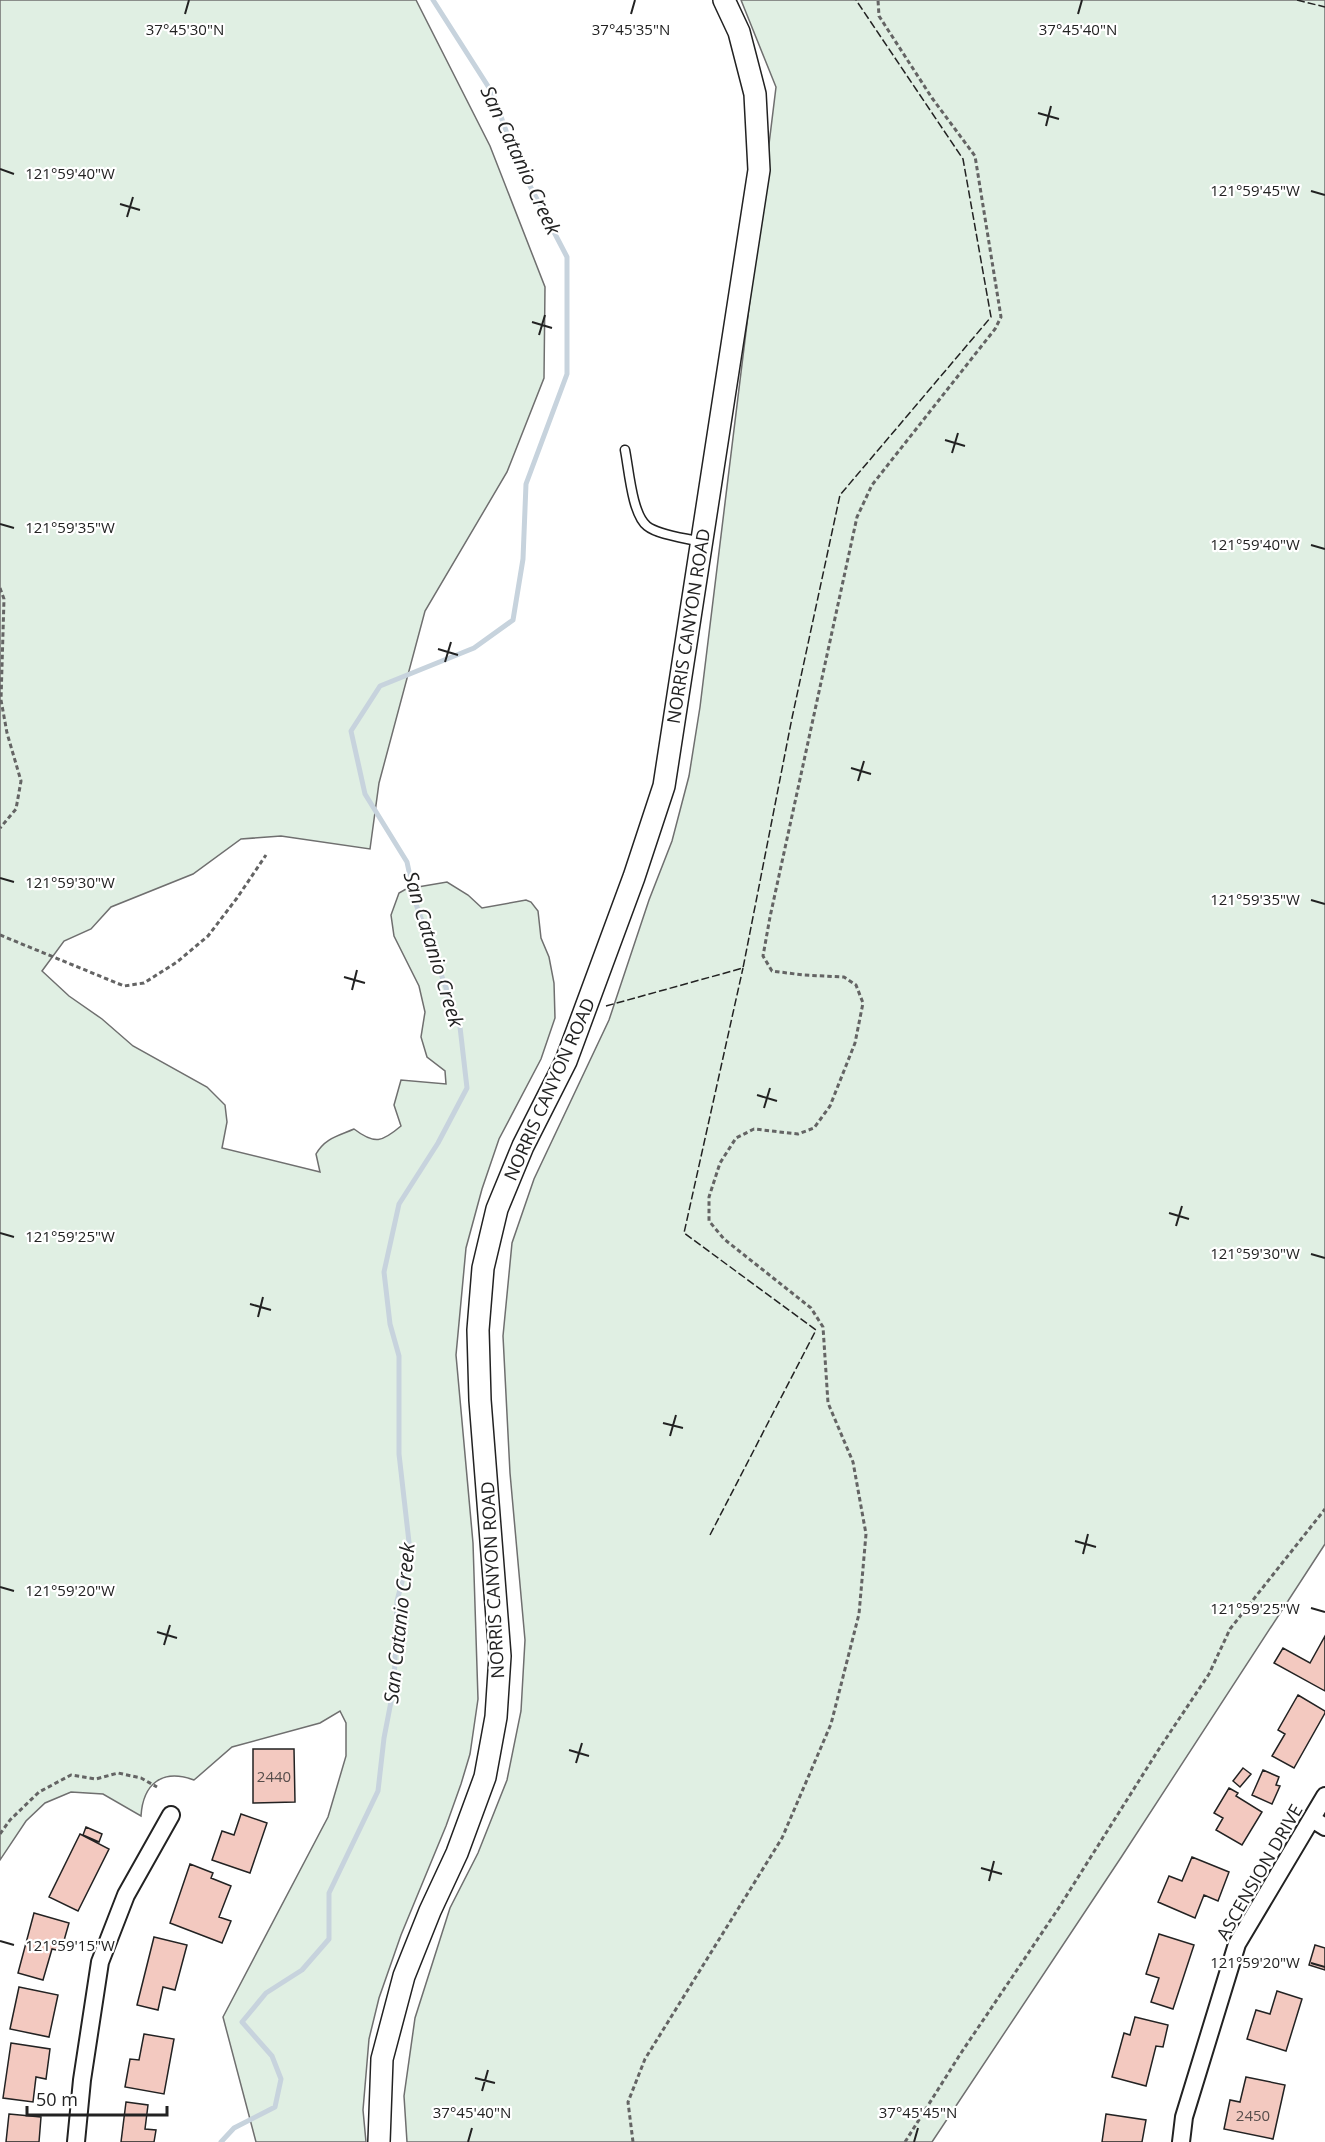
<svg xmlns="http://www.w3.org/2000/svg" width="1325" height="2142" font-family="'Open Sans',sans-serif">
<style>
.green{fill:#e0efe3;stroke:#6f6f6f;stroke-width:1.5}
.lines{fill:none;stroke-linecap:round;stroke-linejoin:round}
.stream{stroke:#c7d3dd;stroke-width:5}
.building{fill:#f3c9c0;stroke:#222;stroke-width:1.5}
.service-casing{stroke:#222;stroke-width:11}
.minor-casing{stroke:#222;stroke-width:20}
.tertiary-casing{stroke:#222;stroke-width:24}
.path{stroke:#646464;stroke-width:3;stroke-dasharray:4.5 3;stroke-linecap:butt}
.service{stroke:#fff;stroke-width:8}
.minor{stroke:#fff;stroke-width:16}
.tertiary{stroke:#fff;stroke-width:21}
.fence{stroke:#222;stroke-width:1.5;stroke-dasharray:8 3;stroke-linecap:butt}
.ticks{fill:none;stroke:#222;stroke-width:2}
.labels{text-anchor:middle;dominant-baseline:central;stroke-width:4.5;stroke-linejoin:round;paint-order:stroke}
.number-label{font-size:15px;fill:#564c4a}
.street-label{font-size:18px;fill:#222;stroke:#fff}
.water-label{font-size:20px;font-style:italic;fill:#222;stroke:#fff}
.ticks-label{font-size:15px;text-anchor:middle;fill:#222;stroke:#fff;stroke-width:4.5;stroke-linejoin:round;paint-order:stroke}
</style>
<rect width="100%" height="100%" fill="#fff"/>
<path class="green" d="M 0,0 L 416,0 L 490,146 L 545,287 L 544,378 L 507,472 L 425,611 L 379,783 L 370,849 L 281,836 L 241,839 L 193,874 L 111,907 L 91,929 L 64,941 L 42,971 L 69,996 L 102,1019 L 133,1046 L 207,1087 L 225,1105 L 227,1122 L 222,1148 L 320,1172 L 316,1154 C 325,1138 338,1136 354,1129 C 375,1145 382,1142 401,1126 L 394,1105 L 401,1080 L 446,1084 L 445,1071 L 427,1057 L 421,1037 L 425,1012 L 419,986 L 394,936 L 391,915 L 399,893 L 406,889 L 447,882 L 468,895 L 482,908 L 526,900 L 531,902 L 538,911 L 541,938 L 549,957 L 554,983 L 555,1018 L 541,1059 L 499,1139 L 482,1189 L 466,1248 L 456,1355 L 473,1543 L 478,1699 L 470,1754 L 461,1784 L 446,1826 L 401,1935 L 379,1998 L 369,2039 L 363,2110 L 366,2142 L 256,2142 L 223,2017 L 328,1817 L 346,1756 L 346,1723 L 340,1711 L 320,1723 L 232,1747 L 194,1780 C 162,1768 143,1784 141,1816 L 103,1794 L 71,1792 L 45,1803 L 26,1821 L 0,1860 Z
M 741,0 L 1325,0 L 1325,1544 L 1122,1856 L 932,2142 L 407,2142 L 404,2096 L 415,2018 L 450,1908 L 478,1853 L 507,1780 L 521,1711 L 525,1640 L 510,1473 L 503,1336 L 512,1243 L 534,1179 L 609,1020 L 649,900 L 672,841 L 689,776 L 700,707 L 776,87 Z"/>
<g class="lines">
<path class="stream" d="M 221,2142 L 234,2128 L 275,2107 L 281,2079 L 272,2056 L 242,2022 L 266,1993 L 302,1970 L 329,1939 L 329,1893 L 378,1791 L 384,1738 L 394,1686 L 397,1601 L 410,1551 L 399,1454 L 399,1356 L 390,1324 L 384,1272 L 399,1204 L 438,1143 L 467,1088 L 460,1027 L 416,904 L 407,862 L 365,794 L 351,731 L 380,686 L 474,648 L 513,620 L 523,559 L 526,484 L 567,374 L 567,257 L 516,159 L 493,94 L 433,0"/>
</g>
<path class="building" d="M 1325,1636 L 1325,1691 L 1274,1663 L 1283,1648 L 1310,1663 Z
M 1298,1695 L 1325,1711 L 1325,1713 L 1294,1768 L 1272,1756 L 1285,1734 L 1278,1730 Z
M 253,1749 L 294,1749 L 295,1802 L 253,1803 Z
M 1243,1768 L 1251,1774 L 1240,1787 L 1233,1781 Z
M 1263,1770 L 1279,1777 L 1276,1785 L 1280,1786 L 1272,1804 L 1252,1795 Z
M 1229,1788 L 1238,1793 L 1236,1796 L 1262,1812 L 1242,1845 L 1216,1830 L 1223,1818 L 1214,1813 Z
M 241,1814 L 267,1823 L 250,1873 L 212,1860 L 222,1831 L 234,1835 Z
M 86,1827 L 102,1834 L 99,1842 L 83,1835 Z
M 80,1834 L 109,1849 L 78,1911 L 49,1897 Z
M 1192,1857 L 1229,1872 L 1218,1901 L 1204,1895 L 1195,1918 L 1158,1902 L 1169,1876 L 1182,1881 Z
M 190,1864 L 213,1873 L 211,1878 L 231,1886 L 219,1917 L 231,1921 L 222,1943 L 170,1923 Z
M 34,1913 L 69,1923 L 61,1951 L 52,1949 L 43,1980 L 18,1973 Z
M 1159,1934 L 1194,1945 L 1173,2009 L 1151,2002 L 1159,1978 L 1146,1974 Z
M 154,1937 L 187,1945 L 175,1990 L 163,1987 L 158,2010 L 137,2005 Z
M 1315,1945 L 1325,1948 L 1325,1970 L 1309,1965 Z
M 19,1987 L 58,1995 L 49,2037 L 10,2029 Z
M 1277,1991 L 1302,1999 L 1286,2051 L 1247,2039 L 1256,2010 L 1270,2014 Z
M 1135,2017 L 1168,2025 L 1163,2047 L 1156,2046 L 1146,2086 L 1112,2077 L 1124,2033 L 1130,2035 Z
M 144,2034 L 174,2039 L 164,2094 L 125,2087 L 130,2059 L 139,2060 Z
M 11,2043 L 50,2049 L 46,2079 L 36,2077 L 33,2102 L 3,2098 Z
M 1246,2077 L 1285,2085 L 1273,2139 L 1224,2129 L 1230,2100 L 1240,2102 Z
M 126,2102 L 148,2105 L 145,2129 L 156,2130 L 154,2142 L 121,2142 Z
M 9,2114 L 41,2117 L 39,2142 L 6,2142 Z
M 1106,2114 L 1146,2120 L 1142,2142 L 1102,2142 Z"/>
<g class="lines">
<defs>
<path id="service" d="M 625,450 C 629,470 632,514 647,526 C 658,535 686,538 701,542"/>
<path id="minor" d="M 1312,1819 L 1325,1827
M 76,2142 L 82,2080 L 100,1962 L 126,1895 L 171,1815
M 1181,2142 L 1184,2117 L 1237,1944 L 1325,1796"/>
<path id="tertiary" d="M 379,2142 L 382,2059 L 404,1976 L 430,1911 L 457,1853 L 485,1777 L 496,1717 L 500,1656 L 480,1400 L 478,1330 L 483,1268 L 497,1209 L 523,1146 L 566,1061 L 634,877 L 664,786 L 759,170 L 755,94 L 739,32 L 724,0"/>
</defs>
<use href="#service" class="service-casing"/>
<use href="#minor" class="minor-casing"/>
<use href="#tertiary" class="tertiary-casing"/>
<path class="path" d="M 0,588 L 4,599 L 1,700 L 7,733 L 21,781 L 16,809 L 0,828
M 0,935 L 124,986 L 144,983 L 177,962 L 208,936 L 237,898 L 266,855
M 0,1834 L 10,1820 L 39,1792 L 71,1775 L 96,1779 L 118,1773 L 141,1778 L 157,1787
M 633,2142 L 628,2102 L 645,2059 L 782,1838 L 831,1724 L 859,1614 L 866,1534 L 853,1462 L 828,1403 L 823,1327 L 811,1308 L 724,1239 L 709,1221 L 709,1197 L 720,1163 L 736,1138 L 754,1129 L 798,1134 L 814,1128 L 830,1106 L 855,1043 L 863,1003 L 856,985 L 844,977 L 803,975 L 772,971 L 763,956 L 770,917 L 857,517 L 872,485 L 995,329 L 1001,317 L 975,156 L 932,98 L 879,16 L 878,0
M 905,2142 L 961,2053 L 1060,1906 L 1159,1749 L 1209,1674 L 1230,1629 L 1325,1509"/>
<use href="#service" class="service"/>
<use href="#minor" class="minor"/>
<use href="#tertiary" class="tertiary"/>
<path class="fence" d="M 1297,0 L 1325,7
M 606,1006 L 743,968 L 792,718 L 840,495 L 991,317 L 963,159 L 856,0
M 710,1535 L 816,1330 L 684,1233 L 743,968"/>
</g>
<path class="ticks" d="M 185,14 L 189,0M 631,14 L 635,0M 1078,14 L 1082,0M 1038,113 L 1059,119M 1046,126 L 1051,106M 0,169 L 14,174M 1311,191 L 1325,195M 120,204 L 140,210M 127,217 L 133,197M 532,322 L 552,328M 539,335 L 545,315M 945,440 L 965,446M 952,453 L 958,433M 0,524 L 14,528M 1311,545 L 1325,549M 438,649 L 458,655M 445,662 L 451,642M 851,768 L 871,774M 858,781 L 864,761M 0,878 L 14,882M 1311,900 L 1325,904M 344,977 L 365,983M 352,990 L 357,970M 757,1095 L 777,1101M 764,1108 L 770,1088M 1169,1213 L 1189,1219M 1176,1226 L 1182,1206M 0,1233 L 14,1237M 1311,1254 L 1325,1258M 250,1304 L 271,1310M 258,1317 L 263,1297M 663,1423 L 683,1428M 670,1436 L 676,1415M 1075,1541 L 1096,1547M 1083,1554 L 1088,1534M 0,1587 L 14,1591M 1311,1608 L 1325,1612M 157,1632 L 177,1638M 164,1645 L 170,1625M 569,1750 L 589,1756M 576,1763 L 582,1743M 981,1868 L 1002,1874M 989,1881 L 994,1861M 0,1941 L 14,1945M 1311,1963 L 1325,1967M 475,2078 L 495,2083M 482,2091 L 488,2070M 468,2142 L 472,2128M 914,2142 L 918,2128"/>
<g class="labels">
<g class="number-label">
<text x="274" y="1776">2440</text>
<text x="1253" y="2115">2450</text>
</g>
<g class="street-label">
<text transform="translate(688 626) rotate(-81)">NORRIS CANYON ROAD</text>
<text transform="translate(549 1089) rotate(-66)">NORRIS CANYON ROAD</text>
<text transform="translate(492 1580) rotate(-93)">NORRIS CANYON ROAD</text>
<text transform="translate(1259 1872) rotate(-60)">ASCENSION DRIVE</text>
</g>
<g class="water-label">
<text transform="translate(521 160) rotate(65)">San Catanio Creek</text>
<text transform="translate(434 949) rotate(73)">San Catanio Creek</text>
<text transform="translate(399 1623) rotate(-84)">San Catanio Creek</text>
</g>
</g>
<g class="ticks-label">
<text x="185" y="35">37°45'30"N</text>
<text x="631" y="35">37°45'35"N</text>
<text x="1078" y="35">37°45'40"N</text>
<text x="70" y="179">121°59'40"W</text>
<text x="1255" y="196">121°59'45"W</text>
<text x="70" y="533">121°59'35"W</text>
<text x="1255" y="550">121°59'40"W</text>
<text x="70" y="888">121°59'30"W</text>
<text x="1255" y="905">121°59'35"W</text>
<text x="70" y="1242">121°59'25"W</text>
<text x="1255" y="1259">121°59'30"W</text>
<text x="70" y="1596">121°59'20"W</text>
<text x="1255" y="1614">121°59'25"W</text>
<text x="70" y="1951">121°59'15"W</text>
<text x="1255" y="1968">121°59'20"W</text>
<text x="472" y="2118">37°45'40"N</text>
<text x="918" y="2118">37°45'45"N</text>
</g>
<path d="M27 2106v9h140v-9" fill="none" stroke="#222222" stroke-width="3"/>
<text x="36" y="2106" font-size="18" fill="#222222" stroke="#ffffff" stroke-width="4.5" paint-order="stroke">50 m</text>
</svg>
